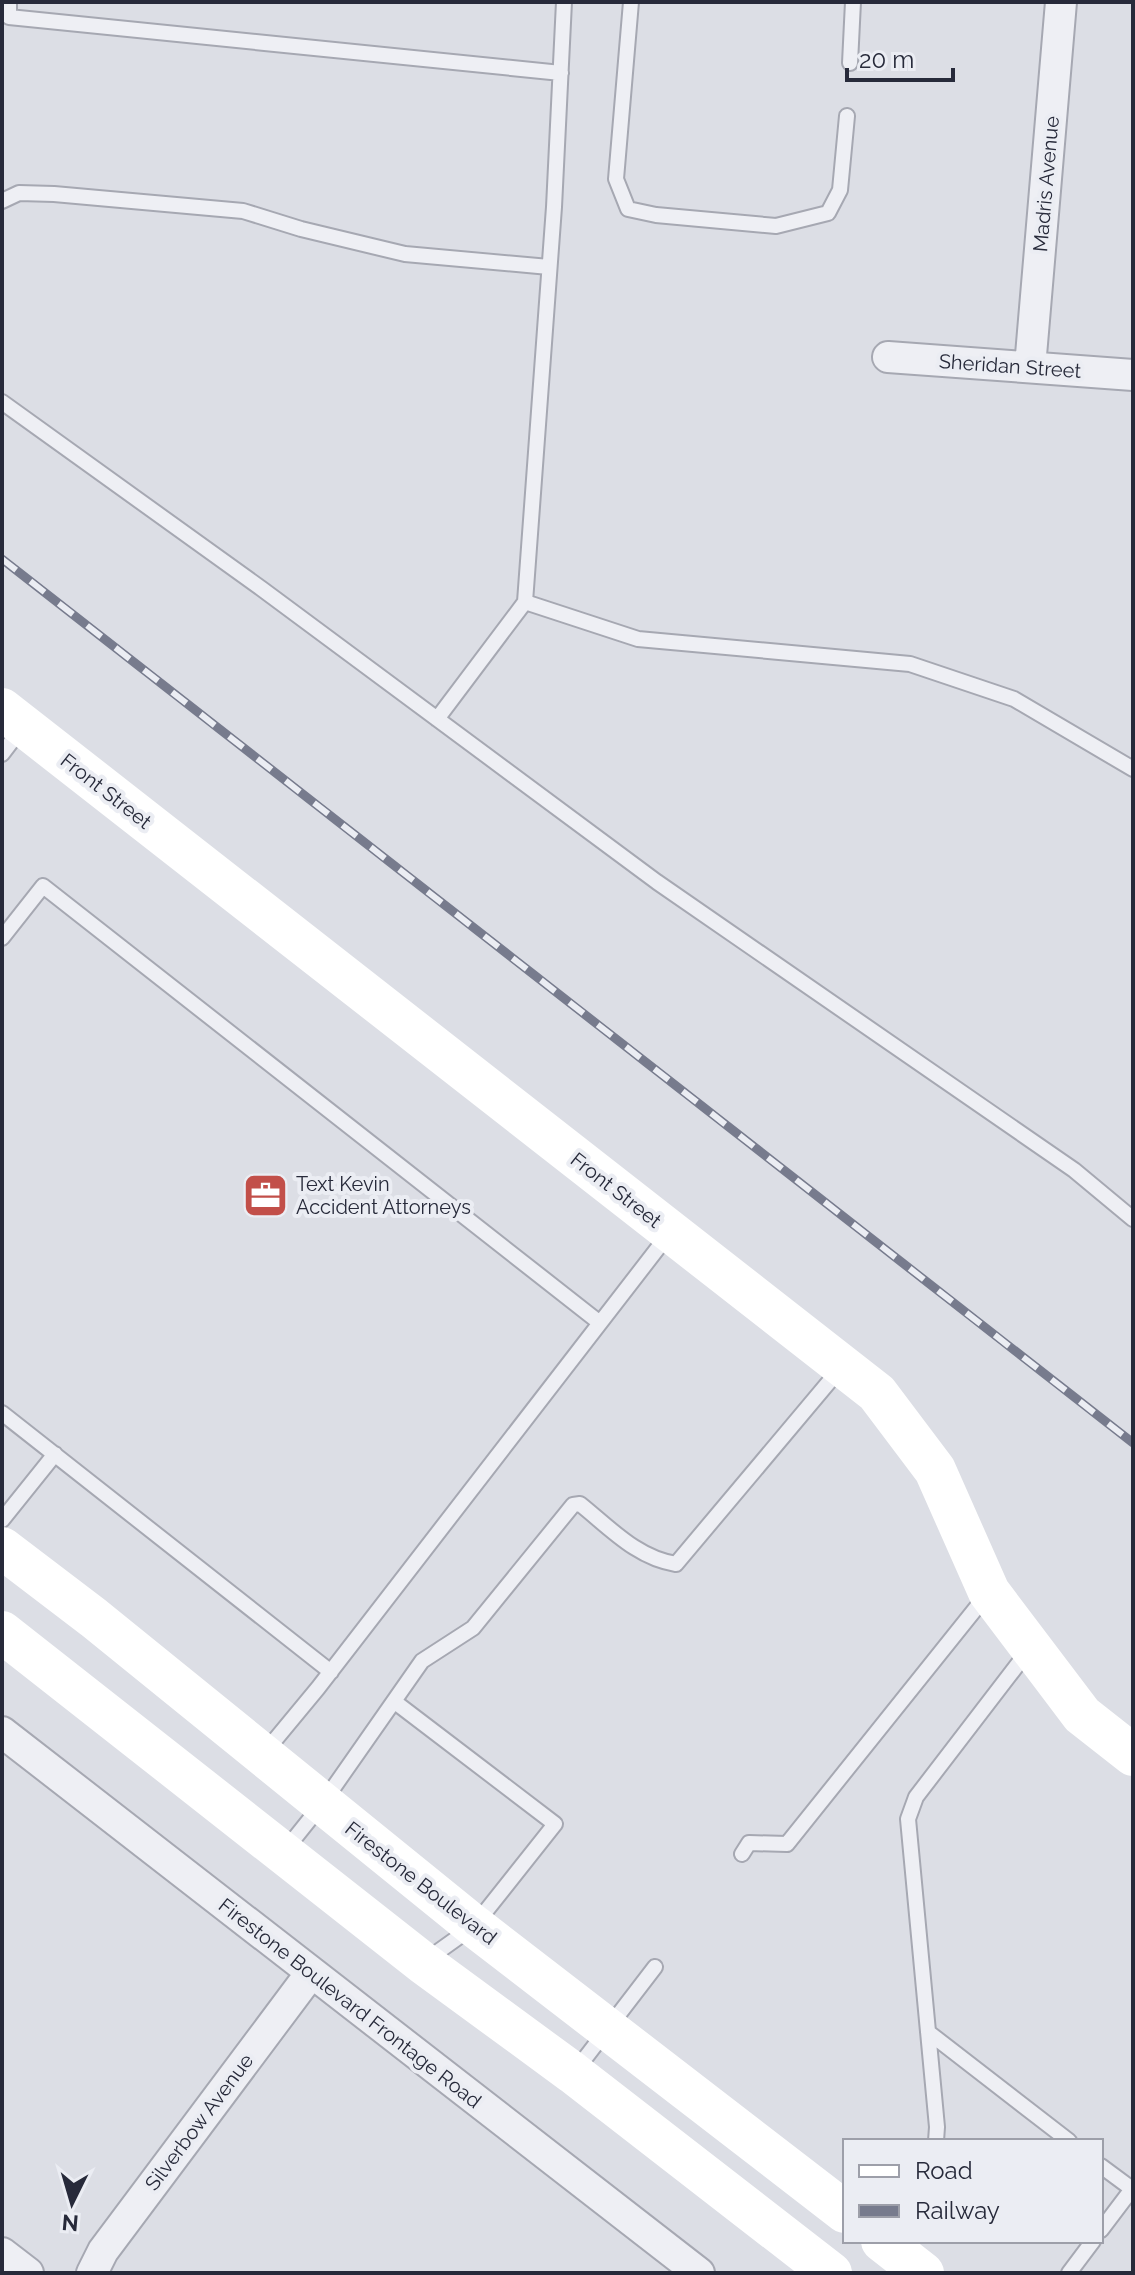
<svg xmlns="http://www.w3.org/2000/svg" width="1135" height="2275" font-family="Raleway,sans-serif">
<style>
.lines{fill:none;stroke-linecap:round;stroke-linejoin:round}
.lane-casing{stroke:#a6a8b2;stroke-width:18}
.street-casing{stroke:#a6a8b2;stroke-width:34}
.lane{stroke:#eeeff4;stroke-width:14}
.street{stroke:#eeeff4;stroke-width:30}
.secondary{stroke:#fff;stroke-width:42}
.rail-casing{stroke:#777b8d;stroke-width:9}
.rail{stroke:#ebedf3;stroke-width:6;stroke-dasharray:18;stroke-linecap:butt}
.labels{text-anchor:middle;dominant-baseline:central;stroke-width:8;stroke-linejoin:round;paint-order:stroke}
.street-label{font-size:20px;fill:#272a3a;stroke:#ebedf3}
.poi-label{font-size:20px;fill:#272a3a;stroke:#ebedf3;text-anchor:start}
</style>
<rect width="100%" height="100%" fill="#dcdee5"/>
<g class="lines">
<defs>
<path id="lane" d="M 9,2 L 9,17 L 561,73
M 564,2 L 554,207 L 525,602 L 638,639 L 910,664 L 1014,699 L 1133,769
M 631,2 L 616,179 L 628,209 L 656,215 L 776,226 L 828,213 L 840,190 L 847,116
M 850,63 L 853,2
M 2,201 L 19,193 L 54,194 L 243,211 L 301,229 L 405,254 L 549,267
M 2,402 L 262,589 L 657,882 L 1074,1170 L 1133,1219
M 437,719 L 525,602
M 2,754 L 21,729
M 2,938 L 43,886 L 600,1323
M 2,1413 L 331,1672
M 2,1520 L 55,1454
M 395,1702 L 555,1824 L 474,1926 L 425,1961
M 265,1752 L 318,1688 L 668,1235
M 286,1849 L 322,1804 L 422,1661 L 473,1628 L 573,1505 L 580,1504 C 610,1528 637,1558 676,1564 L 839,1370
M 742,1854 L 749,1843 L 787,1844 L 985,1597
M 928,2032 L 1069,2141
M 576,2070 L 655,1967
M 936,2141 L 937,2127 L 908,1819 L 916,1797 L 1028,1651
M 1101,2166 L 1132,2189 L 1101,2230
M 1069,2273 L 1093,2241"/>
<path id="street" d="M 888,357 L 1133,375
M 1030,367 L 1061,2
M 2,1732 L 699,2273
M 2,2253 L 28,2273
M 92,2273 L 103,2251 L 311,1973"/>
</defs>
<use href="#lane" class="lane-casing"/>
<use href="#street" class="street-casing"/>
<use href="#lane" class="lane"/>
<use href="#street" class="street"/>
<path class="secondary" d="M 2,709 L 877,1393 L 935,1470 L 989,1592 L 1082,1715 L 1133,1755
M 2,1548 L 94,1618 L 474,1926 L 845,2212
M 2,1632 L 423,1963 L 573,2073 L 831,2273
M 882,2241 L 923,2273"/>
<defs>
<path id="rail" d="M 2,559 L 1133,1443"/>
</defs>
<use href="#rail" class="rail-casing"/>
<use href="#rail" class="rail"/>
</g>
<defs>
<symbol id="office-square" viewBox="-11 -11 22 22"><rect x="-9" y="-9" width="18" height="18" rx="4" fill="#c24f49" stroke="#ebedf3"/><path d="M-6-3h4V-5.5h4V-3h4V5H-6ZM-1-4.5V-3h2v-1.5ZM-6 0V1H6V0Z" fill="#fff"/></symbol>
</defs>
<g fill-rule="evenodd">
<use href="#office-square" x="240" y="1170" width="51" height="51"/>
</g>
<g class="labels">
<g class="street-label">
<text transform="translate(1046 184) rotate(-85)">Madris Avenue</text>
<text transform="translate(1010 366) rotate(4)">Sheridan Street</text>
<text transform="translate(106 791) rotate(38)">Front Street</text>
<text transform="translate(616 1190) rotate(38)">Front Street</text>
<text transform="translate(421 1883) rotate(38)">Firestone Boulevard</text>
<text transform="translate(350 2003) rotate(38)">Firestone Boulevard Frontage Road</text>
<text transform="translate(199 2122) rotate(-53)">Silverbow Avenue</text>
</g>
<g class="poi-label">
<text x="296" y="1184">Text Kevin<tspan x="296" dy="23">Accident Attorneys</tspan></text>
</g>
</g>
<rect width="1135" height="2275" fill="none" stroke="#272a3a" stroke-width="8"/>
<rect x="843" y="2139" width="260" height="104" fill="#ebedf3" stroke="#9d9fa9" stroke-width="2"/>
<rect x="859" y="2165" width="40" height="12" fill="#ffffff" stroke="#9d9fa9" stroke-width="2"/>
<text x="915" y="2179" font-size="24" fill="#272a3a">Road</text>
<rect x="859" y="2205" width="40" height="12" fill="#777b8d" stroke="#9d9fa9" stroke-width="2"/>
<text x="915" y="2219" font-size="24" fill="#272a3a">Railway</text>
<g transform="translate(72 2203) rotate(185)" stroke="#ebedf3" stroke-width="6" paint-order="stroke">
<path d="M0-6L14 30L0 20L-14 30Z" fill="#272a3a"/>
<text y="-12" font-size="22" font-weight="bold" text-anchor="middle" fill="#272a3a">N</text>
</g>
<path d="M847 68v12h106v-12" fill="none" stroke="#272a3a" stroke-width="4"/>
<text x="859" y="68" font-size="24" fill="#272a3a" stroke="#ebedf3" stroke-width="6" paint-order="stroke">20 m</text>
</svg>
